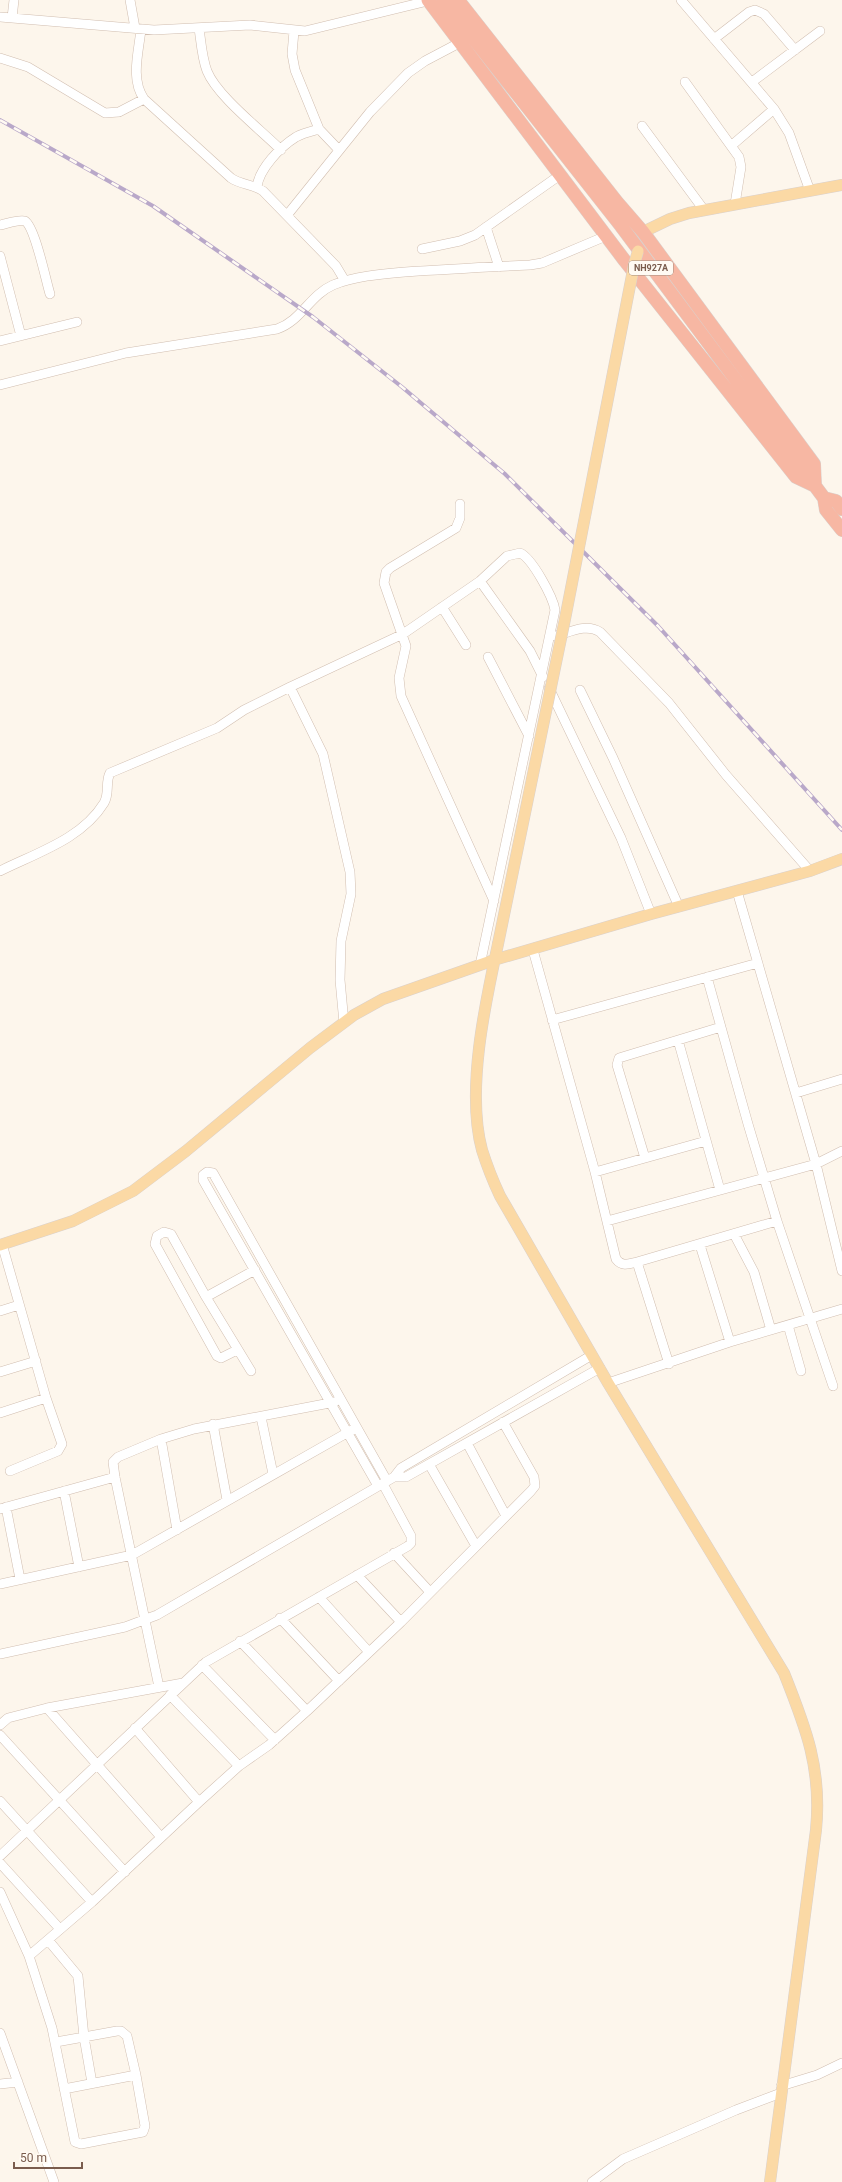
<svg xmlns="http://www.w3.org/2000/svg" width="842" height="2182" font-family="Roboto,sans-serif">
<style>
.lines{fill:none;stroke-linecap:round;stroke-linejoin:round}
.minor-casing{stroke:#d1beb0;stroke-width:10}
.major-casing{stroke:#dad1cd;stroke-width:12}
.highway-casing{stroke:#dad1cd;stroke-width:14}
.minor{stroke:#fff;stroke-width:9}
.major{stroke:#fbd9a5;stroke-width:11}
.highway{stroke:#f7b7a3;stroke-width:13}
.rail-casing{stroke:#b9a8c9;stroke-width:4}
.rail{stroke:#fffaf3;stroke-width:2.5;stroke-dasharray:8;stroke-linecap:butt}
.major-bridge-casing{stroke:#dad1cd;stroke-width:12;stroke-linecap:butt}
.major-bridge{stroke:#fbd9a5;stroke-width:11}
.labels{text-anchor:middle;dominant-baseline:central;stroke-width:4;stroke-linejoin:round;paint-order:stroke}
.shield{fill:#fffaf3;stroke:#a28b7f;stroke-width:1}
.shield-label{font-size:9px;font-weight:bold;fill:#7a5c4d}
</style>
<rect width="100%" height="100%" fill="#fdf6ec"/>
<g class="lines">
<defs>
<path id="minor" d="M 130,0 L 135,28
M 681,0 L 774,109 L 789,133 L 810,191
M 0,17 L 154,30 L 250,25 L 305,31 L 428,1
M 12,18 L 14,0
M 199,28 C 201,42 202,58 207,71 C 217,96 261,130 281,150
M 141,29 C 139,51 130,79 144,99 L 231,178 C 241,185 253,184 263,191 L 336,266 L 345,281
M 294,31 L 292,54 L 295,70 L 319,129 L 339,150
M 714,39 L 749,12 L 755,10 L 764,14 L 795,50
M 0,58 L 28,67 L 105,113 L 119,112 L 144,99
M 685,82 L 739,157 L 741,167 L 735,204
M 752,82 L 820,31
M 642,126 L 704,210
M 731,146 L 774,109
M 257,187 C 259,169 280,147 296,137 C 303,133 312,131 319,129
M 288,214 L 370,112 L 408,73 L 425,61 L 461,42
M 0,225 C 6,224 19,219 25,221 C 35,227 46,281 50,294
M 486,227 L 499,267
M 422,249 L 460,241 L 475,235 L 560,175
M 0,256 L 21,336
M 0,341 L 77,322
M 0,385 L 126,353 L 277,329 C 301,321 310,295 333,285 C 355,276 382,274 405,272 C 447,269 488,267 530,265 L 542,263 L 606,236
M 460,504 L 460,518 L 456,528 L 390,568 L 386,572 L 384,583 L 406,646 L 399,678 L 401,696 L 494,901
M 480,581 L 530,651 L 543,677
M 442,607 L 466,645
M 556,636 C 570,632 587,623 600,632 L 669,703 L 726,775 L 810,871
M 488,657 L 529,736
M 290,687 L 323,754 L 350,872 L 351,894 L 341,941 L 340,980 L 344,1023
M 549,688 L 621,838 L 651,914
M 580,690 L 613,758 L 679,907
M 0,871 C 36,853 82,839 104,803 C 110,793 105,782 110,773 L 217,728 L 244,710 L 290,687 L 403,634 L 480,581 L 507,556 L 520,553 C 532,558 553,597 555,610 L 480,965
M 737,891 L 816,1164 L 842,1271
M 533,950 L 595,1172 L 616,1259 C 622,1267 629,1264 637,1262 L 777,1221
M 707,977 L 748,1124 L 777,1221 L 833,1386
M 552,1020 L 758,963
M 678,1040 L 720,1190
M 796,1093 L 842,1079
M 645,1158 L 617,1065 L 619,1058 L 721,1027
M 595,1172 L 706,1141
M 607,1221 L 816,1164 L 842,1151
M 734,1234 L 754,1272 L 771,1330
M 2,1244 L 46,1398 L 62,1444 L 58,1451 L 10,1471
M 700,1245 L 730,1342
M 637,1262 L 669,1364
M 206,1297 L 255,1270
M 0,1311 L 19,1305
M 788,1325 L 801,1371
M 237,1350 L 221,1358 L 217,1356 L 155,1244 L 157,1236 L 164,1232 L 171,1234 L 206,1297 L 251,1371
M 0,1372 L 36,1361
M 608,1383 L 730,1342 L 842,1309
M 0,1413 L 46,1398
M 261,1417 L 273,1474
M 213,1424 L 227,1500
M 161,1439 L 177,1530
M 467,1443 L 506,1516
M 429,1464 L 476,1546
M 394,1477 L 406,1477 L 600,1368
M 378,1486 L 203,1180 L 203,1175 L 207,1172 L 213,1173 L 387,1481
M 64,1491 L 79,1567
M 6,1507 L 20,1579
M 0,1509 L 115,1477
M 394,1553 L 430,1592
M 357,1575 L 401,1622
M 0,1584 L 132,1555 L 352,1430
M 319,1597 L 369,1652
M 280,1618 L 339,1681
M 240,1641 L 307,1711
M 0,1654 L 125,1627 L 157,1615 L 394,1477 L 401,1468 L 592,1355
M 202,1665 L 275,1740
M 159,1687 L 115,1477 L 113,1462 L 118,1457 L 161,1439 L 194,1429 L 335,1402
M 170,1695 L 239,1766
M 47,1708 L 161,1837
M 0,1725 L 8,1718 L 47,1708 L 183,1683
M 135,1728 L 199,1802
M 0,1735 L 125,1872
M 0,1801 L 92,1902
M 0,1856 L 206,1662 L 408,1546 L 411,1543 L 411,1536 L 383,1484
M 0,1863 L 60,1929
M 0,1892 L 29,1956 L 52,2028 L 75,2142 L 81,2144 L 143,2132 L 145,2126 L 136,2075 L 127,2036 L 121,2031 L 117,2031 L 56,2042
M 48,1940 L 78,1976 L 84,2037 L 92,2083
M 29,1956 L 92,1902 L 199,1802 L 239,1766 L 269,1745 L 307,1711 L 401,1622 L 531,1491 L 535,1486 L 534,1477 L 503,1422
M 0,2033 L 54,2182
M 0,2084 L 18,2082
M 781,2086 L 817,2075 L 842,2063
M 64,2089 L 136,2075
M 592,2182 L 623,2159 L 736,2110 L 781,2093"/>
<path id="major" d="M 643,232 L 670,219 L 689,213 L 842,185
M 498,944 C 485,1004 466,1091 482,1150 C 487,1166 493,1181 500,1196 L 608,1383 L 784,1673 C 806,1728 822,1769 816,1830 L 770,2182
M 0,1245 L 73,1221 L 133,1191 L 186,1151 L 310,1048 L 354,1015 L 383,999 L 494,960 L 651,914 L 810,871 L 842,859"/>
<path id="highway" d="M 428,0 L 625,261 L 796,477 L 815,486 L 814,464 L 643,232 L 617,202 L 458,0
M 443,0 L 621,226 L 824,498 L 826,510 L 842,530
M 824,498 L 836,501 L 842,509"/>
</defs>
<use href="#minor" class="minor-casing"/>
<use href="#major" class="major-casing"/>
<use href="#highway" class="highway-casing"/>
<use href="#minor" class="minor"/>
<use href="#major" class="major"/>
<use href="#highway" class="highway"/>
<defs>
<path id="rail" d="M 0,120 L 153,206 L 313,317 L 402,387 L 505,474 L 658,626 L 842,830"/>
</defs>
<use href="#rail" class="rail-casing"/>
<use href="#rail" class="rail"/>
<defs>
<path id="major-bridge" d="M 498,944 L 565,619 L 634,265 L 638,251"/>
</defs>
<use href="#major-bridge" class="major-bridge-casing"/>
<use href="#major-bridge" class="major-bridge"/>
</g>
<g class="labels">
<rect class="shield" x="629" y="261" width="44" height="14" rx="3"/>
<g class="shield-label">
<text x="651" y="268">NH927A</text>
</g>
</g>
<path d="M14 2162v6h68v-6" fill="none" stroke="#7a5c4d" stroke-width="2"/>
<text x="20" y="2162" font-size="12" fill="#7a5c4d" stroke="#fffaf3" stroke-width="3" paint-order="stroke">50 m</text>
</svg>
